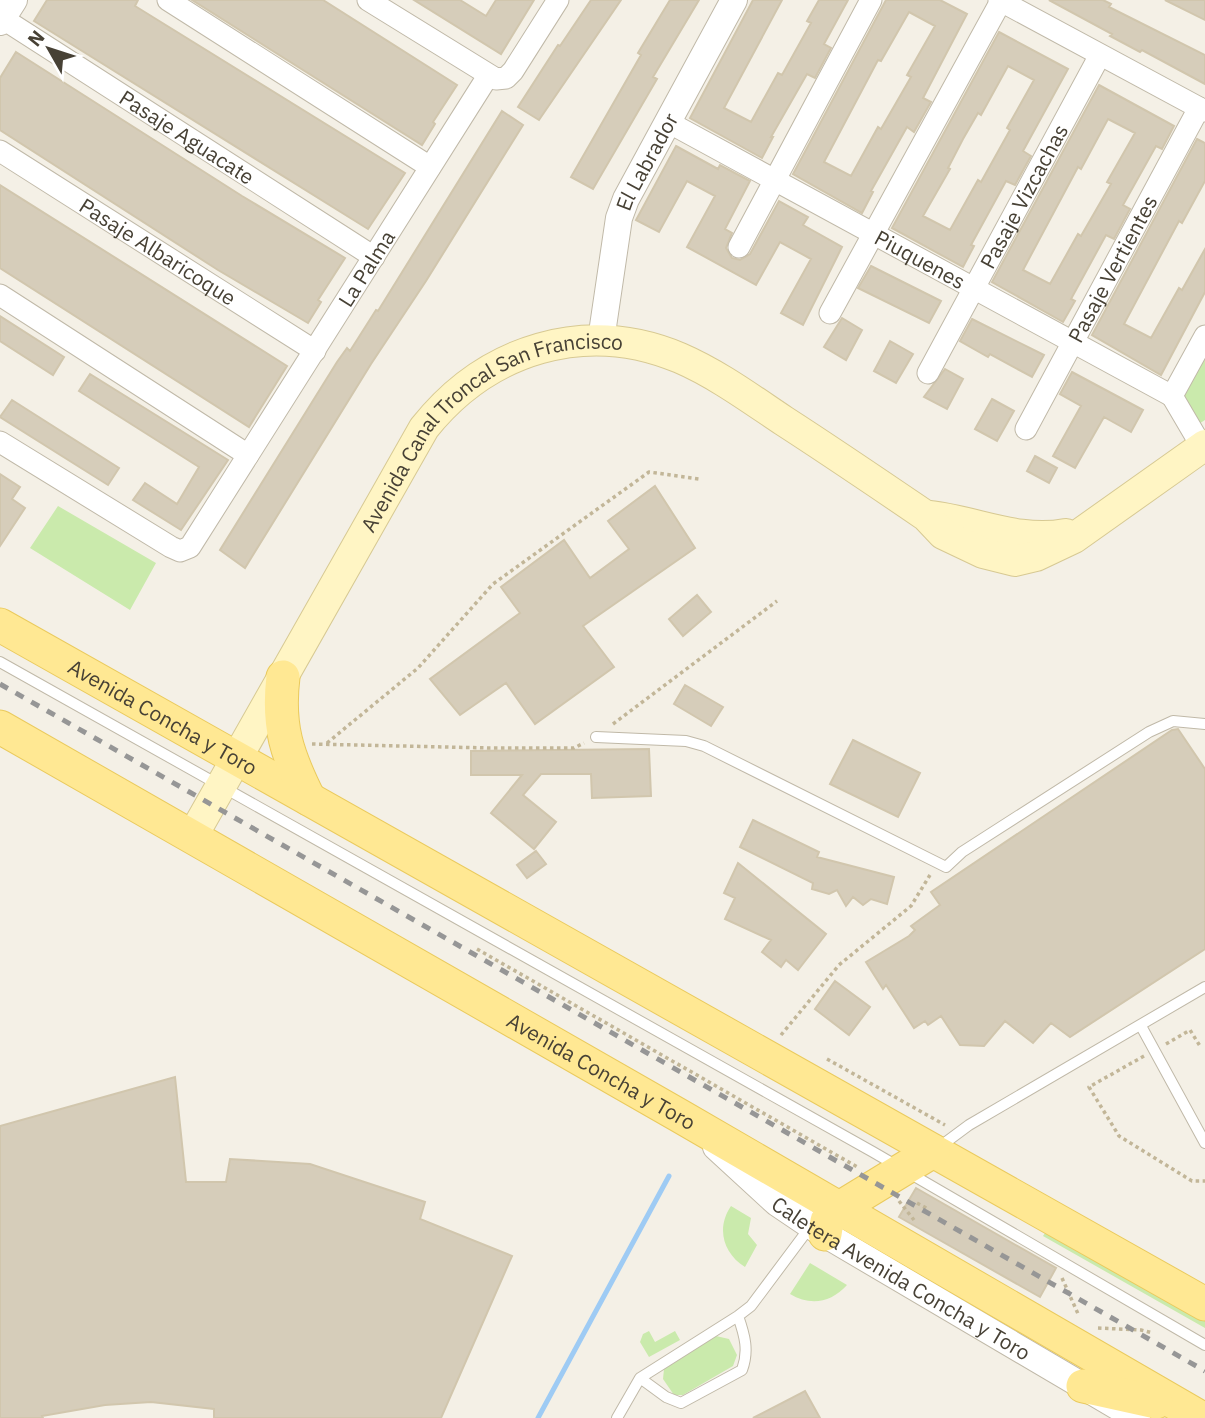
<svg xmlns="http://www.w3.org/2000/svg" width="1205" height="1418" font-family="'IBM Plex Sans',sans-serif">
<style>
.green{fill:#caeaac}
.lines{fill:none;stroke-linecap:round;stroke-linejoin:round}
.stream{stroke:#9ecbf4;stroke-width:5}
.building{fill:#d6cdba;stroke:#d1c6ad;stroke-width:2;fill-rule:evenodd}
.service-casing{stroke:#c0b9a8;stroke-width:12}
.minor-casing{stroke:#c0b9a8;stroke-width:23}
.tertiary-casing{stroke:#c0b9a8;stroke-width:28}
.secondary-casing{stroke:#d7c993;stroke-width:32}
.primary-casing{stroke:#eaca5d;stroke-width:35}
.path{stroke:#c2b698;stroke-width:3.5;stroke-dasharray:3.5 3.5;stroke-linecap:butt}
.service{stroke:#fff;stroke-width:10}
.minor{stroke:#fff;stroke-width:21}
.tertiary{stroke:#fff;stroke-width:26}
.secondary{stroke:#fff5c4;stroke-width:30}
.primary{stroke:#ffe893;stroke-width:33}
.rail{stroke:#969696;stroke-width:5;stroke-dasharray:9 9;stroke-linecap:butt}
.labels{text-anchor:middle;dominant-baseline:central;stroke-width:5;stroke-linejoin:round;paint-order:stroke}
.street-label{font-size:21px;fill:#474135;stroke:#fff}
</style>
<rect width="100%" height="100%" fill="#f4f0e6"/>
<path class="green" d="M 1205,350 L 1205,420 L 1197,425 L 1178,396 Z
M 58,506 L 156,563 L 130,610 L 30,548 Z
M 731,1206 L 751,1218 L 748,1234 L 757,1245 L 745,1267 C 723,1253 716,1228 731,1206 Z
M 1047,1230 L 1205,1321 L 1205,1328 L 1043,1236 Z
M 810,1263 L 847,1285 C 831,1303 810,1306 790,1294 Z
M 649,1331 L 655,1342 L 675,1331 L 680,1340 L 649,1357 L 640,1342 L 643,1334 Z
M 716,1336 L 729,1339 L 737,1355 L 733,1366 L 683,1395 L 674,1395 L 663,1379 L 664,1369 Z"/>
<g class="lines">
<path class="stream" d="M 538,1418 L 669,1176"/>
</g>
<path class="building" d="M 47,0 L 138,0 L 135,6 L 405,173 L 368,229 L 34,21 Z
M 192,0 L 323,0 L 457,85 L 433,122 L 435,124 L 422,145 Z
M 414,0 L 460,0 L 486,16 L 496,0 L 534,0 L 501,54 Z
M 591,0 L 621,0 L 539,120 L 518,107 L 558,45 L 560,46 Z
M 670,0 L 699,0 L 653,77 L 657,79 L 593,189 L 571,177 L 641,55 L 638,53 Z
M 753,0 L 782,0 L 724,108 L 751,122 L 778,73 L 782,75 L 811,23 L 807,21 L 819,0 L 848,0 L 824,44 L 831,48 L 815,78 L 807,74 L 771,137 L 773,137 L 762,158 L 690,118 Z
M 886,0 L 940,0 L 967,14 L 923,98 L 931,102 L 914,132 L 907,127 L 871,191 L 873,192 L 862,213 L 793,174 ZM 909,12 L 935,26 L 907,75 L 911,77 L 881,129 L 878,127 L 851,176 L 824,162 L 878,60 L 881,61 Z
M 1049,0 L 1103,0 L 1111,4 L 1109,7 L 1205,55 L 1205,84 L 1142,50 L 1140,52 L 1110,36 L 1112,34 Z
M 1165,0 L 1205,0 L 1205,20 Z
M 999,32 L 1068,69 L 1023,151 L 1031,156 L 1015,185 L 1006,181 L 971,245 L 974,246 L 963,267 L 892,228 ZM 1008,66 L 1034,80 L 1007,128 L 1010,130 L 981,182 L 978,180 L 950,230 L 923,216 L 950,169 L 948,168 L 963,139 L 978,113 L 981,115 Z
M 16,52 L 242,196 L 345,258 L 318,300 L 321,302 L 308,323 L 218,270 L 0,130 L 0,78 Z
M 1099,85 L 1174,126 L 1162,149 L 1156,146 L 1123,205 L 1130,209 L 1114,239 L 1106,235 L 1071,299 L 1075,301 L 1063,322 L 992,282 ZM 1108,119 L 1135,133 L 1107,182 L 1111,184 L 1081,236 L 1078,234 L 1050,284 L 1023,270 L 1078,167 L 1081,169 Z
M 502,111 L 523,125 L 426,281 L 371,364 L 245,568 L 220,550 L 337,362 L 347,348 L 350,351 L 376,310 L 378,311 Z
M 1197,139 L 1205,143 L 1205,181 L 1182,223 L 1179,221 L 1124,324 L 1151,338 L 1179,288 L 1182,290 L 1205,249 L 1205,292 L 1161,375 L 1092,335 Z
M 676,146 L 718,169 L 720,165 L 750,181 L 725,229 L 732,233 L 726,248 L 732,258 L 740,260 L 750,254 L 779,201 L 808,217 L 803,225 L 842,247 L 803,325 L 781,313 L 811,259 L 780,242 L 756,285 L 687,247 L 715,196 L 687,181 L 659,232 L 636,220 Z
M 0,185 L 287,366 L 249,427 L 0,268 Z
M 871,266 L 941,301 L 929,323 L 858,288 Z
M 0,316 L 64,357 L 53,375 L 0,341 Z
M 842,318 L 862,330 L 846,360 L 824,347 Z
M 972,319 L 1044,355 L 1032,377 L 990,354 L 988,357 L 960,341 Z
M 890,341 L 913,354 L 896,383 L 874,371 Z
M 945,369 L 963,379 L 947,409 L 924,397 Z
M 1072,372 L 1143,410 L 1131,432 L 1104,417 L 1075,468 L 1053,456 L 1081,406 L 1060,394 Z
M 90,374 L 228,460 L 181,530 L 133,500 L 145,483 L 177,504 L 199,467 L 79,391 Z
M 992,399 L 1014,411 L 997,441 L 975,429 Z
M 12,400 L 119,468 L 108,485 L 0,417 Z
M 1035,456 L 1057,468 L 1049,483 L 1027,471 Z
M 0,474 L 20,487 L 12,499 L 25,508 L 0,546 Z
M 655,486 L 695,548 L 583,626 L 614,667 L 535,724 L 506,683 L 460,715 L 430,679 L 520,613 L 501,587 L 564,540 L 590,578 L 629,549 L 608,521 Z
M 697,595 L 711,612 L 683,636 L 669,619 Z
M 685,685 L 723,707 L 711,726 L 674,704 Z
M 1178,729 L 1205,769 L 1205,949 L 1070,1037 L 1051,1023 L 1033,1043 L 1005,1021 L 984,1046 L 960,1045 L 941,1016 L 928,1025 L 925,1021 L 914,1028 L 886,985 L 883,989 L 866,962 L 909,936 L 915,930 L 911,926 L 940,905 L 931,892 L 1172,730 Z
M 853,740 L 920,773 L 898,817 L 830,784 Z
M 649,749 L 651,796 L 592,798 L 591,774 L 541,774 L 523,795 L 556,822 L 534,849 L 491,813 L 522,775 L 471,775 L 471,751 Z
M 753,820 L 819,852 L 817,857 L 894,877 L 887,904 L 871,899 L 863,905 L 853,897 L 846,906 L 837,890 L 829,894 L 812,889 L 813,883 L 740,847 Z
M 536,851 L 546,864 L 527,878 L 517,865 Z
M 738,863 L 826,934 L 798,970 L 786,960 L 781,967 L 762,952 L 771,940 L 725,919 L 735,898 L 724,893 Z
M 835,981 L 870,1007 L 849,1035 L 815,1009 Z
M 175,1077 L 186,1182 L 226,1182 L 230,1159 L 310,1164 L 425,1202 L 420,1219 L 512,1256 L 441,1418 L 214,1418 L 214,1409 L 151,1402 L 105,1405 L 42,1416 L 43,1418 L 0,1418 L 0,1126 Z
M 916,1188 L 1056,1268 L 1040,1297 L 899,1217 Z
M 805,1391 L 820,1418 L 753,1418 Z"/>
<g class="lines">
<defs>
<path id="service" d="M 0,662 L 873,1152 L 1205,1345
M 596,737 L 686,741 L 704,746 L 946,867 L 962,852 L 1149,732 L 1173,721 L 1205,724
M 1141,1026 L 1205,1143
M 938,1148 L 969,1125 L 1205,987
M 640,1378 L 666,1397 L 681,1403 L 742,1370 C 749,1351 745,1336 738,1316
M 617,1418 L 640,1378 L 738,1316 L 751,1306 L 810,1227"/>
<g id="minor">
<path d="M 168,0 L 430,167"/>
<path d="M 368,0 L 496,79 L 506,78 L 513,71 L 558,0"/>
<path d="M 999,0 L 1205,111"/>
<path id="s1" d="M 2,18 L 374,257"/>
<path id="s2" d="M 668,122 L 1172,396"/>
<path id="s3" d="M 0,151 L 315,351"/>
<path d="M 739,247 L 871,0"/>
<path d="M 0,295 L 248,455"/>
<path d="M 830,313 L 1001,1"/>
<path id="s4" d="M 928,373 L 1100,55"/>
<path d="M 1172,396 L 1205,336"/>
<path d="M 1172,396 L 1202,447"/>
<path id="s5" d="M 1026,429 L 1199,108"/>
<path id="s6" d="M 0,442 L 171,547 L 180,551 L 190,547 L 488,76"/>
</g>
<g id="tertiary">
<path d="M 0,22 L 14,0"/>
<path id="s7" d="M 601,340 L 619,218 L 626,199 L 734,0"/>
<path id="s8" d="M 716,1147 L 777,1203 L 811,1226 L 1137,1418"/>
</g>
<g id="secondary">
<path d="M 929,516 C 976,521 1018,543 1066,534"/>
<path id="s9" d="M 192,837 L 424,428 C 487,349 585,318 680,358 C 717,374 751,399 784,421 C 832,452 879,484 926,516 L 943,534 L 983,553 L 1015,561 L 1036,556 L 1074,538 L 1205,445"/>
</g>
<g id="primary">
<path id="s10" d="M 0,625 L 1205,1304"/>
<path d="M 283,677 C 277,726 287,755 309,799"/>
<path id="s11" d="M 0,727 L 680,1116 L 1201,1418"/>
<path d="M 825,1234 L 827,1221 L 838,1209 L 933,1151"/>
<path d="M 1083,1386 L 1156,1402"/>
</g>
</defs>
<use href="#service" class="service-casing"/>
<use href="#minor" class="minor-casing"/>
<use href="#tertiary" class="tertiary-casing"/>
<use href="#secondary" class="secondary-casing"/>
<use href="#primary" class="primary-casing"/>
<path class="path" d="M 613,724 L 777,601
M 327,743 L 418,668 L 493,584 L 649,472 L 699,479
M 312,744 L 490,748 L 574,748 L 584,743
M 477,949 L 859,1168
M 781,1035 L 839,965 L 911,906 L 930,875
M 1166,1044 L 1190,1030 L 1200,1046
M 1144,1056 L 1089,1087 L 1119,1136 L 1192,1181 L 1205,1181
M 827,1059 L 945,1125
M 899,1201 L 914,1220
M 917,1203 L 928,1209
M 1062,1278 L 1079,1316
M 1098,1328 L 1141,1330 L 1153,1333"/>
<use href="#service" class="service"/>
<use href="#minor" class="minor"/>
<use href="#tertiary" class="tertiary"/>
<use href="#secondary" class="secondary"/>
<use href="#primary" class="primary"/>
<path class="rail" d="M 0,684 L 1205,1371"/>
</g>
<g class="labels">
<g class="street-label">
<text stroke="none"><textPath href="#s1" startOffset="220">Pasaje Aguacate</textPath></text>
<text stroke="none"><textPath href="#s7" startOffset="186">El Labrador</textPath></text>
<text stroke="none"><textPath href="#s4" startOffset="201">Pasaje Vizcachas</textPath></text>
<text stroke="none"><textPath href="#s3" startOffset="187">Pasaje Albaricoque</textPath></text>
<text stroke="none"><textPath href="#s2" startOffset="287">Piuquenes</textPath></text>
<text stroke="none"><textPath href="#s6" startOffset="551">La Palma</textPath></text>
<text stroke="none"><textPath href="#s5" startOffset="182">Pasaje Vertientes</textPath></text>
<text stroke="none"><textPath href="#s9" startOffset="525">Avenida Canal Troncal San Francisco</textPath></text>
<text stroke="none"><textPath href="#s10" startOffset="187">Avenida Concha y Toro</textPath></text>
<text stroke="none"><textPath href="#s11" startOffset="693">Avenida Concha y Toro</textPath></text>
<text stroke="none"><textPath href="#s8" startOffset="228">Caletera Avenida Concha y Toro</textPath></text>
</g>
</g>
<g transform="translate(49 49) rotate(309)" stroke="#ffffff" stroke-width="5" paint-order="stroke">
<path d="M0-5L12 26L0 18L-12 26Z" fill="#474135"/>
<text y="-10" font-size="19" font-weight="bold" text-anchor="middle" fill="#474135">N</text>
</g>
</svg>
